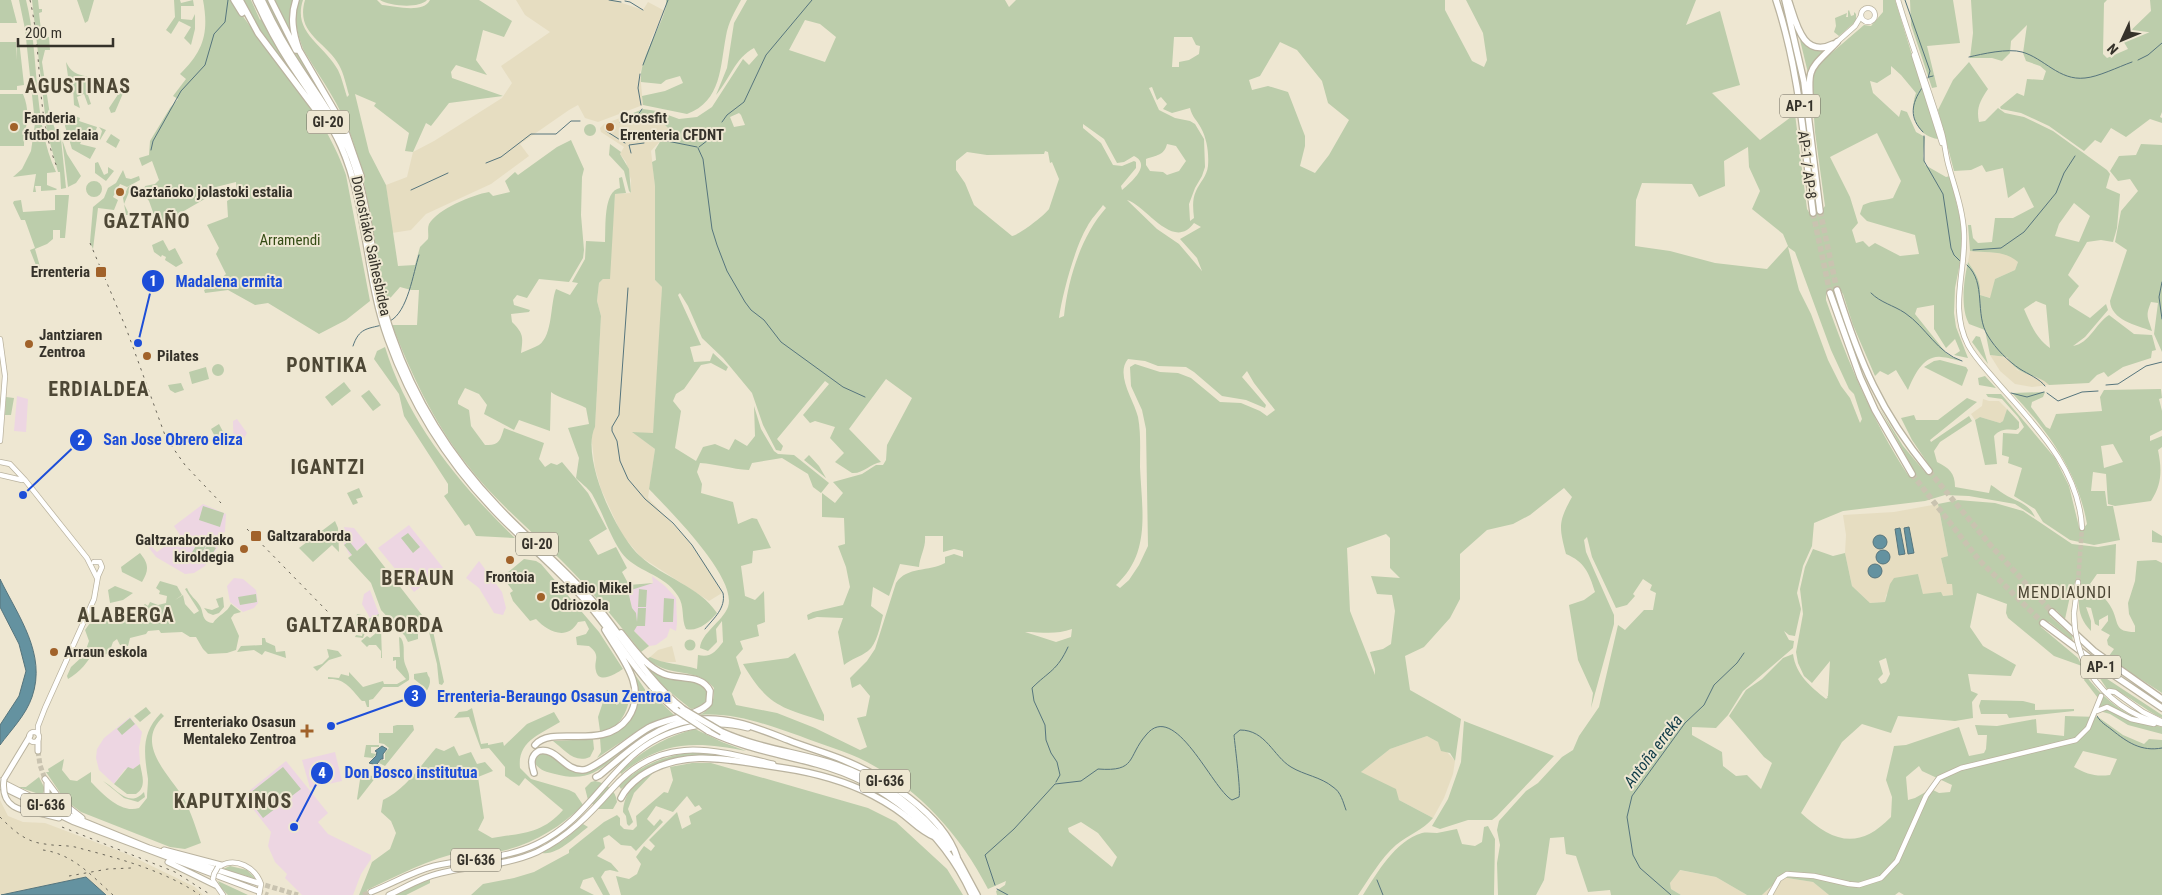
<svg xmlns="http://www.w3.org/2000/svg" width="2162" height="895" font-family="'Roboto Condensed',sans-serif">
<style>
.built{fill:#e6ddc1}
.education{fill:#edd6e2}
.green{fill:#bccdab;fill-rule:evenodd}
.water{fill:#6492a0;stroke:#56757d}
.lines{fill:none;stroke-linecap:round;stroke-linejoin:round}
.stream{stroke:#56757d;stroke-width:1}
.secondary-tunnel{stroke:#c9c3b0;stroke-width:4.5;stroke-dasharray:4.5 2;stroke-linecap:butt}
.primary-tunnel{stroke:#c9c3b0;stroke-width:5;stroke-dasharray:5 2.5;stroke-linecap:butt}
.motorway-tunnel{stroke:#c9c3b0;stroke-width:5.5;stroke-dasharray:5.5 3;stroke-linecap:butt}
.secondary-casing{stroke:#bab39f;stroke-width:6}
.primary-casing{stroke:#bab39f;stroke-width:7}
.motorway-casing{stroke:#bab39f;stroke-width:8}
.secondary{stroke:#fff;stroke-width:4.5}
.primary{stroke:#fff;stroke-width:5}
.motorway{stroke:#fff;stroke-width:5.5}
.rail{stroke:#6a665a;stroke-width:1;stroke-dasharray:2.5 5;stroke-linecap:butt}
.secondary-bridge-casing{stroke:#bab39f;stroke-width:6;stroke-linecap:butt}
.primary-bridge-casing{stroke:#bab39f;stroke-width:7;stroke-linecap:butt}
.motorway-bridge-casing{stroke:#bab39f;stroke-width:8;stroke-linecap:butt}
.secondary-bridge{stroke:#fff;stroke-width:4.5}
.primary-bridge{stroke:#fff;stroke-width:5}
.motorway-bridge{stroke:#fff;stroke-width:5.5}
.poi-dot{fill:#a1622a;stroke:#eee7d2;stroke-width:2}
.labels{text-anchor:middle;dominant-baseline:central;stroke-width:4;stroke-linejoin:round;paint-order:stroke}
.shield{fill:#eee7d2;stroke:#6c685c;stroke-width:1}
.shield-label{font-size:14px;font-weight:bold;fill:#35322a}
.poi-label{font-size:15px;font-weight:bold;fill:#35322a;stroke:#eee7d2;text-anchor:start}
.street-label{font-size:15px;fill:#35322a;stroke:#eee7d2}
.park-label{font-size:15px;fill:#354c15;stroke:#eee7d2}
.neighbourhood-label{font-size:16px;letter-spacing:1px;fill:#4d4735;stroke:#eee7d2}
.water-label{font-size:16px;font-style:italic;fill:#0f3b47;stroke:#eee7d2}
.district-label{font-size:20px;font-weight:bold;letter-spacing:1px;fill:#4d4735;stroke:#eee7d2}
.leader{fill:none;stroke:#1d4ed8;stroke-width:2}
.callout-dot{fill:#1d4ed8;stroke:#eee7d2;stroke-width:2}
.mark-label{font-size:15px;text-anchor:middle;font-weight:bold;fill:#fff}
.callout-label{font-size:16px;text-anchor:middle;font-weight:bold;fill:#1d4ed8;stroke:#eee7d2;stroke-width:4;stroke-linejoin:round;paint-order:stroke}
</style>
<rect width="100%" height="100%" fill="#eee7d2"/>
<path class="built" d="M 516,0 L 613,0 L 643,10 L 648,2 L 665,11 L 652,37 L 640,73 L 643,105 L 598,122 L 585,118 L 578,105 L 569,110 L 520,144 L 529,156 L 491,184 L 426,214 L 411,230 L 392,233 L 386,185 L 407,177 L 413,152 L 434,141 L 502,98 L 512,83 L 501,66 L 550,32 L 525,15 Z
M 643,114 L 664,124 L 675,135 L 674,140 L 661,140 L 651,151 L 655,186 L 655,280 L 662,287 L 660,330 L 653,434 L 633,432 L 655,449 L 648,498 L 686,538 L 705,564 L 722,593 L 709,601 L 641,557 L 622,535 L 601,489 L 595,468 L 591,435 L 595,427 L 601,316 L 597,301 L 599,283 L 603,279 L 609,279 L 615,194 L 631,193 L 631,180 L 626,162 L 620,154 L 624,147 L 601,132 L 600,128 L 604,124 L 620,118 Z
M 1970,251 L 2004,253 L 2012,256 L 2018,262 L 2015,270 L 1995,279 L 1991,298 L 1980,295 L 1976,274 L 1968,262 Z
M 1990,355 L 2007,357 L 2017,370 L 2044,380 L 2049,385 L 2032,387 L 2015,384 L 2000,371 Z
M 1983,399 L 1989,401 L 1999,401 L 2007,409 L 2003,421 L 2000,423 L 1980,417 L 1975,420 L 1971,414 L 1982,406 Z
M 1938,504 L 1948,556 L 1941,558 L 1947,584 L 1952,584 L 1954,595 L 1942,596 L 1923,594 L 1918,574 L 1886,595 L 1885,602 L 1870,603 L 1852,586 L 1845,553 L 1846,535 L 1843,515 L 1894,512 Z
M 672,646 L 676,662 L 661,662 L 650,657 L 658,650 Z
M 1427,736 L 1438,742 L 1455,761 L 1453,774 L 1444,798 L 1433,818 L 1399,800 L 1361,772 L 1390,749 Z
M 0,800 L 8,816 L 23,822 L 45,823 L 127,854 L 195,887 L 203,895 L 106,895 L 86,877 L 0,895 Z
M 1679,870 L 1716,877 L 1747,895 L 1681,895 L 1671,889 L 1670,883 Z
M 1781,877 L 1813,882 L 1829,895 L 1762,895 Z"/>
<path class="education" d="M 17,396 L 28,399 L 26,432 L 14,431 Z
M 237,419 L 247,433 L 240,446 L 234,446 L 233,425 L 233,421 Z
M 203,504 L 226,514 L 225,531 L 220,544 L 205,566 L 194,573 L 185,574 L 156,557 L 149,548 L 151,546 L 157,552 L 180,535 L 174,526 Z
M 409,525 L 444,569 L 414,592 L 378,548 Z
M 344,527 L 354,528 L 366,543 L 350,556 L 344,544 Z
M 479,561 L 502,592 L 506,608 L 503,615 L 494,613 L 479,588 L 466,578 Z
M 652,576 L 665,586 L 676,598 L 677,623 L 676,631 L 670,628 L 667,637 L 656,645 L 649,646 L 634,631 L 632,608 L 628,590 L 653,583 Z
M 234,578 L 243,579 L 256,590 L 258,603 L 254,608 L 243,612 L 230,602 L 227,586 Z
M 370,590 L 379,614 L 370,618 L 362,604 L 364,594 Z
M 130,717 L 142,732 L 139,748 L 140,764 L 133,769 L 125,769 L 114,784 L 99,770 L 96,758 L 97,749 L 104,738 Z
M 335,752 L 342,781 L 310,788 L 302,760 Z
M 286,761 L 328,813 L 318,822 L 328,834 L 371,855 L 371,859 L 361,874 L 353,895 L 302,895 L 285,878 L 287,874 L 275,862 L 268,846 L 271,832 L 243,796 Z"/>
<path class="green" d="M 0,0 L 11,0 L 17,23 L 0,23 Z
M 19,0 L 26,0 C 40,55 32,120 56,172 L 47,173 L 47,185 L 57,189 L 56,190 L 41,191 L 41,186 L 35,186 L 36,192 L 33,192 L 36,174 L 13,177 L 22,169 L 31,151 L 35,123 L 25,29 Z
M 32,0 L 38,0 L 39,9 L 42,9 L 42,12 L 39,13 L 42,38 L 49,37 L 50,50 L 45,50 L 42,62 L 50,115 L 55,129 L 60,129 L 66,188 L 61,189 L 60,172 L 58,172 L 47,132 Z
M 77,0 L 94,0 L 88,21 L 85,23 Z
M 174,0 L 180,0 L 181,3 L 193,0 L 194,6 L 181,6 L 181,19 L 192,20 L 195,14 L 195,29 L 191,45 L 184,38 L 191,27 L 179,21 L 171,34 L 166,30 L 175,17 Z
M 203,0 L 232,0 C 269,58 324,109 346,175 L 370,301 L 346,320 L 319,334 L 268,303 L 255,305 L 228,290 L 205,293 L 204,290 L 215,284 L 226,274 L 216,254 L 219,248 L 207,225 L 228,217 L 227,201 L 237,195 L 236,182 L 216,187 L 215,193 L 158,226 L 149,201 L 143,193 L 145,186 L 155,184 L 159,180 L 152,161 L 142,166 L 139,158 L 149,155 L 150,141 L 170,108 L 178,99 L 173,96 L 186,79 L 180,74 C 204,51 209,32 203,0 Z
M 237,0 L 251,0 L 260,20 L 261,19 L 279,51 L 307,94 Z
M 265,0 L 269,0 C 291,50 325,92 348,142 C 323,93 289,50 265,0 Z
M 273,0 L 293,0 L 290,16 L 292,36 Z
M 299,0 L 303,0 C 292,33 325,45 338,70 C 342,78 344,88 347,97 L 349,95 C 346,85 344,74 339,65 C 326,41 295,34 305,0 L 377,0 L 382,5 C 395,6 423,14 430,0 L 479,0 L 512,21 L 504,37 L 483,30 L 476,60 L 487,75 L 456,65 L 451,72 L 452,78 L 503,96 L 449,103 L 431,126 L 426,123 L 413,152 L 405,151 L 409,133 L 374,106 L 376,103 L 355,94 L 369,152 L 386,185 L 398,266 L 415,265 L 420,247 L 428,239 C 429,234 427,229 429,224 C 438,209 472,195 489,192 L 493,196 L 510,192 L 505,181 L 515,172 L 518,175 L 557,147 L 571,140 L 584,169 L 582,177 L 581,215 L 584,250 L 583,258 L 569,282 L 539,279 L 527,298 L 517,295 L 513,300 L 514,305 L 530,310 L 529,312 L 511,314 L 512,322 C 524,334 523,337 521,353 C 527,350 534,348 539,345 C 553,335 550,304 556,289 L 570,295 L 578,283 L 572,282 L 585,259 L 586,241 L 605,242 C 606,227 603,191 620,188 L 619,178 L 622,177 L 626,193 L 615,194 L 610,279 L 603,279 L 599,283 L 597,301 L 601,316 L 595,427 C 580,457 617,536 640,556 C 664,578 699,586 717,613 C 709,622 698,632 686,629 C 681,619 685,606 678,596 C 664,573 635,572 621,552 C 609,534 603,513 592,494 C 588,488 581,483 576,478 L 579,458 L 568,428 L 589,424 L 586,408 C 577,403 557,397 551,392 L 550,431 L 519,420 L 514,430 L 484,414 L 487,405 L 479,394 L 465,388 L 458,401 L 458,404 L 469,410 L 471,426 L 485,445 C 499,446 500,441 504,428 L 544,443 L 539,459 L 545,467 L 551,463 L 557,465 L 562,462 L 588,493 L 607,529 L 589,540 L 598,555 L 616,547 L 627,568 L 622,572 L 629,585 L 653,583 L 628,591 L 632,608 L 636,613 L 637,622 L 638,608 L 646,608 L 645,626 L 637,626 L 634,631 L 649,646 L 641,652 C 616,620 590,589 561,560 C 528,528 493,499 465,462 C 433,421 411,373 392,325 L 417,325 L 419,290 L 411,290 L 400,287 L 385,304 L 377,256 L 375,256 C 369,209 364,164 345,121 C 334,96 318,74 304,51 C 297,34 293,18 299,0 Z
M 380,0 L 427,0 C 419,9 389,6 380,0 Z
M 666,0 L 741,0 C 735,11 728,23 726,36 C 720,66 722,101 687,114 L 643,105 L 642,96 L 665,91 L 683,83 L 680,76 L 666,80 L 661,84 L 641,82 C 638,56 669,17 666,0 Z
M 747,0 L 1005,0 L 1009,7 L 1016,0 L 1445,0 L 1445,10 L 1472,61 L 1484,67 L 1487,60 L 1483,33 L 1466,0 L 1696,0 L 1686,25 L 1720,11 L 1740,85 L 1712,93 L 1760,140 L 1795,114 L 1807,209 L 1810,214 L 1822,210 L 1825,206 L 1815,132 L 1812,88 L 1813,72 L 1828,56 L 1864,25 L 1871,26 L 1883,12 L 1883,0 L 1895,0 L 1938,139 C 1915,136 1909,112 1916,93 L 1901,75 L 1891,66 L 1891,74 L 1877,83 L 1870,81 L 1873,93 L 1899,117 L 1901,110 L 1907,112 L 1916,132 L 1925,137 L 1923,156 L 1925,165 L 1946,177 L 1950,176 L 1963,231 L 1962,253 L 1955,288 L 1954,313 L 1956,327 L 1968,358 L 1954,355 L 1960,351 L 1955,339 L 1946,348 L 1934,329 L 1934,305 L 1917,308 L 1915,314 L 1947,354 L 1961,361 C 1955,360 1947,357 1941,357 C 1923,355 1914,376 1908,390 L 1896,370 L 1888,375 L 1880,371 L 1875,376 L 1853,325 L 1843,294 L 1839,288 L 1826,293 L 1826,300 C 1848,362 1872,420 1908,475 L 1912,476 L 1914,471 L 1879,407 L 1903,446 L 1925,472 L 1930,472 L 1931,468 L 1912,440 L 1901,418 L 1914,415 L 1916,420 L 1938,420 L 1967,398 L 1977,402 L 1930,440 L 1931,442 L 1969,416 L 1972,421 L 1940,442 L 1934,451 L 1937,462 C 1949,468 1955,473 1955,487 L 1989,493 L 1991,485 C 1996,488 1999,491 2004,494 C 2016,502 2028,502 2035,517 L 2015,504 L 1969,496 L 1945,495 L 1925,501 L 1843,511 L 1814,523 L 1812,546 L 1803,566 L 1797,593 L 1801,609 L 1795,636 L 1789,635 L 1784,631 L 1789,640 L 1794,641 L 1793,648 L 1743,691 L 1728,715 L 1716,728 L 1692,727 L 1692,735 L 1722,752 L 1723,766 L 1736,776 L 1747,775 L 1761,789 L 1772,763 L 1764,757 L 1729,716 L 1746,690 L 1762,679 L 1783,658 L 1793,654 C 1796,675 1810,686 1826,699 L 1828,697 L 1804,676 L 1798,663 L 1796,652 L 1803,614 L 1800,589 L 1805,567 L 1813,549 L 1833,556 L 1845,553 L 1852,586 L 1870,603 L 1885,602 L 1890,584 L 1894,578 L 1918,574 L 1923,594 L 1941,592 L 1943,596 L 1953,595 L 1952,584 L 1947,584 L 1941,558 L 1948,556 L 1938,504 L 1958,500 L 1995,503 L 2023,511 L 2072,544 L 2098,547 L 2116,544 L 2115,574 L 2097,574 L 2090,584 C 2097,591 2107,599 2112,609 C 2119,623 2114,632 2135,632 L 2135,626 L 2129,614 L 2128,603 L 2135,581 L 2137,561 L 2156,560 L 2162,563 L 2162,693 L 2128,671 L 2109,656 L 2114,649 L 2108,645 L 2107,640 L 2110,635 L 2101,630 L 2108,621 L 2108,615 L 2099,620 L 2099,626 L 2095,624 L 2091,608 L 2086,607 L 2091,621 L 2091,631 C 2078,617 2077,605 2081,586 L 2079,583 L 2075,583 L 2072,587 L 2065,619 L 2056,610 L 2050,613 L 2050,616 L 2072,636 L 2073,641 L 2049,622 L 2044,621 L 2041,627 L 2078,658 L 2082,666 L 2054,656 L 2008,618 L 2006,613 L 2007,604 L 1977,593 L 1970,627 L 1983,646 L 2016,665 L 2011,676 L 1968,674 L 1971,691 L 1978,694 L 1972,702 L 1973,718 L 1955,721 L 1898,716 L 1891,733 L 1862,724 L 1842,742 L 1801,813 C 1833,842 1858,851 1891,817 L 1892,797 L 1886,780 L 1894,746 L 1906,745 L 1959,727 L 1969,756 L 1984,753 L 1986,749 L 1987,735 L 1978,735 L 1975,725 L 1997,726 L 2036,719 L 2037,733 L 2064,736 L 2065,716 L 2098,717 L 2123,735 L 2144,744 L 2149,739 L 2162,740 L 2162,895 L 1904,895 L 1899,892 L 1895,895 L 1829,895 L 1813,882 L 1781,877 L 1762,895 L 1747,895 L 1716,877 L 1680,870 L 1670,883 L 1671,889 L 1681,895 L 1611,895 L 1610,890 L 1588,892 L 1576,856 L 1566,854 L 1564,837 L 1550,838 L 1544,880 L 1536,895 L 1498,895 L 1497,863 L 1500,845 L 1497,830 L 1499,821 L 1526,791 L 1538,783 L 1562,757 L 1573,750 L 1579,736 L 1599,707 L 1618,625 L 1625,630 L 1644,610 L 1653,610 L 1656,593 L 1650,590 L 1652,585 L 1643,579 L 1633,594 L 1635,596 L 1627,605 L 1616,608 L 1592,557 L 1587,537 L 1584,540 L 1586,552 L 1614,615 L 1614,624 L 1591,708 L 1593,693 L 1578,660 L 1569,605 L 1584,600 L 1595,592 C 1589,573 1585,562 1566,554 C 1559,527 1558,522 1572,497 L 1564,488 L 1530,515 L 1513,524 L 1487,530 L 1460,554 L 1460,599 L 1450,618 L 1424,647 L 1405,656 L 1410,690 L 1461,719 L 1455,761 L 1450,753 L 1441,751 L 1438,742 L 1427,736 L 1390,749 L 1361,772 L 1396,789 L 1399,800 L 1433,818 C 1423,830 1408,835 1396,845 C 1381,858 1369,879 1358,895 L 997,895 L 996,891 L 1005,885 L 1006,881 L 988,889 C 961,836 920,790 867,762 C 846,751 822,745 800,736 C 768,725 734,712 700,715 C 712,708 714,702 714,688 C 696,666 671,679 647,659 L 650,657 C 664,664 681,664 697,669 L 698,655 C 711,658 715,652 723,642 L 722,621 L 716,629 L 717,642 L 708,651 L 700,648 C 701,633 722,622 728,607 C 738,578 669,510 649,489 L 655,449 L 632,432 L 653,433 L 662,287 L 655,280 L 655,186 L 652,162 L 656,160 L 655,150 L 661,140 L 674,140 L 675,135 L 664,124 L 643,114 L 621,118 L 643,109 L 657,111 L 679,119 L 697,117 L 712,107 L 743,59 L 749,65 L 758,55 L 754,48 C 735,58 730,79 716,95 L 727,68 L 734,23 ZM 805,20 L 820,24 L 836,37 L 825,62 L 789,50 ZM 1174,37 L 1192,37 L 1196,45 L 1200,46 L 1199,54 L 1189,60 L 1179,62 L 1179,67 L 1172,67 ZM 1280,42 L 1297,50 L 1322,81 L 1328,103 L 1349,120 L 1329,155 L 1315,173 L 1300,166 L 1305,146 L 1305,136 L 1288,92 L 1268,86 L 1252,90 L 1249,80 L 1260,76 ZM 1152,87 L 1157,100 L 1161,97 L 1167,104 L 1163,109 L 1172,113 L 1190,108 C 1192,117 1197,120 1201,128 C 1207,139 1209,153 1208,166 C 1207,176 1200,182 1196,191 C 1192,199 1193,209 1194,218 L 1190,221 L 1189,204 L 1195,188 L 1202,176 L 1205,167 L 1204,139 L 1195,124 L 1190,121 L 1175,118 L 1159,110 L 1149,88 ZM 739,113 L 741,115 L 745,125 L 734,127 L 730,117 ZM 1083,124 L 1104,139 L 1117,163 L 1124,162 L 1134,156 C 1152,165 1131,182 1122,190 L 1121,186 L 1136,168 L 1136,162 L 1134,161 L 1122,166 L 1113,165 L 1101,143 L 1083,128 ZM 1877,133 L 1901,181 L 1893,198 C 1883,201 1873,200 1863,205 L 1860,214 L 1867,221 L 1915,235 L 1919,254 L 1900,256 L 1875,243 L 1869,247 L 1863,241 L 1856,243 L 1852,230 L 1858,223 L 1850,197 L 1830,157 ZM 1167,144 L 1176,146 L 1186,161 L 1179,171 L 1167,175 L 1163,172 L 1150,171 L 1146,165 L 1146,159 C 1156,155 1164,156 1167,144 ZM 1748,147 L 1749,167 L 1760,191 L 1752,209 L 1783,234 L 1788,246 L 1767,269 L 1715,263 L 1670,251 L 1635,246 L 1636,200 L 1642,183 L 1692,184 L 1699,197 L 1725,186 L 1724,161 ZM 1045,151 L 1048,152 L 1050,163 L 1052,162 L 1059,179 L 1049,209 C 1045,215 1019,235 1012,236 L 974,205 L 965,183 L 956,170 L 956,161 L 967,152 L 987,155 L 1044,154 ZM 1127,200 C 1146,205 1173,252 1194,223 L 1201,227 L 1180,239 L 1197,258 L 1202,271 L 1179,244 L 1157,229 ZM 1103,205 L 1106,208 C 1081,236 1068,279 1064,316 L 1059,318 C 1062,295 1075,247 1087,227 C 1091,219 1098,212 1103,205 ZM 1788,247 L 1795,252 L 1831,350 L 1849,389 L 1854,394 L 1862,419 L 1860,423 L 1850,398 L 1841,386 L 1828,360 L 1811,314 L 1799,290 ZM 680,293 L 688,306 L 702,338 L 723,358 L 752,393 L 763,425 L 776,450 L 781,451 L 783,446 L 777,439 L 825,381 L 829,384 L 803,415 L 810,423 L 815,421 L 835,427 L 830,438 L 844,453 L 835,462 L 852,473 C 863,474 870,464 881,462 L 849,429 L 886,379 L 912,398 L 887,445 L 886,460 L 883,465 L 876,465 L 862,474 L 833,482 L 843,493 L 835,503 L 822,493 L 822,517 L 844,518 L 845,544 L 838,546 L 846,567 L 850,587 L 843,605 L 813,612 L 807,615 L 808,620 L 817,617 L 843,618 L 838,632 L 844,665 C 851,659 860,657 868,651 C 877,644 880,626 883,615 L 871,606 L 873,587 L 889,596 L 900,564 L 919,567 C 920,555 926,548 925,536 L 943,536 L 943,552 L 954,549 L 963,551 L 963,557 L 954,554 L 945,557 L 945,563 C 929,572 907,566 896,583 L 875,649 L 867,661 L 850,678 L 852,688 L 860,684 L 870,696 L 866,716 L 857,718 L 867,747 L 860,750 L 815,728 L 777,713 L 736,705 L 732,694 L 741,673 L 736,657 L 743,649 L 740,641 L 759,636 L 757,625 L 765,622 L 764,591 L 755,600 L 745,596 L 741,566 L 752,563 L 753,551 L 771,548 L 757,519 L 752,518 L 738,524 L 733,502 L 701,493 L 702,484 L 697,472 L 700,463 C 717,464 731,469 749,470 L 752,463 L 782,458 L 808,474 L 813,487 L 821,493 L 829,483 L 794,455 L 778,454 L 774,451 L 761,429 L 754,406 L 755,436 L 747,446 L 735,439 L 729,450 L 715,444 L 703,447 L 696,461 L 675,448 L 681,411 L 673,401 L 676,394 L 684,389 L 701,365 L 711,363 L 726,371 L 728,367 L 713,353 L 710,361 L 694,362 L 690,347 L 701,345 L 678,295 ZM 1128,359 L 1145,361 L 1158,366 L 1186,367 L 1194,372 L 1222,396 L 1246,400 L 1265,408 L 1266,405 L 1242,377 L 1247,371 L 1254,383 L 1275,410 L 1267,416 L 1260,411 L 1241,403 L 1220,402 L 1191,378 L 1178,373 L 1160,372 L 1135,364 L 1130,367 L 1131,386 L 1142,410 L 1146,429 L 1148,546 L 1139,565 L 1129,580 L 1120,588 L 1116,585 C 1151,553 1142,512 1140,467 C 1140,451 1141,433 1138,417 C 1134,400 1115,375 1128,359 ZM 1386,534 L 1390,538 L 1390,568 L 1400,578 L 1371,576 L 1377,594 L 1392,595 L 1395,611 L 1391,644 L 1383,649 L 1370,652 L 1375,669 L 1375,675 L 1350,611 L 1347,548 ZM 1072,629 L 1071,637 L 1056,642 L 1025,632 C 1042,632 1056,635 1072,629 ZM 1886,658 L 1890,674 L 1886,682 L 1881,684 L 1878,679 L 1883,674 L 1879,661 ZM 1830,661 L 1828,696 L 1827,696 L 1812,683 ZM 2083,751 L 2117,759 L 2110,775 C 2095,777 2087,774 2074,767 ZM 1919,766 L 1922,771 L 1952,785 L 1950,792 L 1939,793 L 1931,789 L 1915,798 L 1908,800 L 1906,777 ZM 1081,822 L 1098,833 L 1117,857 L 1112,867 L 1069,832 L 1068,828 Z
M 1910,0 L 1953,0 L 1960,43 L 1927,46 L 1937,87 L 1932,88 L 1911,25 Z
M 1971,0 L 2107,0 L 2104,3 L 2103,54 L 2107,58 L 2128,49 L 2122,39 L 2151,11 L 2150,0 L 2162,0 L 2162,112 L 2160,117 L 2162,118 L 2162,123 L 2150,119 L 2126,137 L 2111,128 L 2101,143 L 2095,140 L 2084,151 L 2049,126 L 2021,113 L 2001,109 L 2000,107 L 2017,93 L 2024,96 L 2027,79 L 2043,80 L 2046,71 L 2040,66 L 2026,61 L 2023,53 L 2027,25 L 2011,41 L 2010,53 L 2002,61 L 1992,58 L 1970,58 L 1973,33 Z
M 1849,10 L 1851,16 L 1854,15 L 1854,12 L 1856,14 L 1856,21 L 1839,36 L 1834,32 L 1836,26 L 1835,18 L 1847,13 L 1846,17 L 1848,17 L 1848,11 Z
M 17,40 L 19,40 L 24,85 L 17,86 L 17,90 L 0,90 L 0,42 L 16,42 L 16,60 Z
M 1800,40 L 1812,49 L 1826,50 L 1814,61 L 1808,73 Z
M 66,62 C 72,74 79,75 91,77 L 97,91 L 88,95 L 91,104 L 88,105 L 84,94 L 77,97 L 80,108 L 74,105 L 73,87 L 69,84 Z
M 1969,62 L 1988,89 C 1980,101 1976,108 1979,122 L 1985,121 L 1998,108 L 2005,113 L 2024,117 L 2053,131 L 2107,170 L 2110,174 L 2106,188 L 2120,194 L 2117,228 L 2113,242 L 2101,240 L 2087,242 L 2068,275 L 2079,286 L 2069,299 L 2069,305 L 2090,318 L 2106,304 L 2108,310 L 2085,337 L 2073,346 C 2090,343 2095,324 2109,315 L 2134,334 L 2152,335 L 2156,350 L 2152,351 L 2151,358 L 2123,367 L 2108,377 L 2104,372 L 2097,375 L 2089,383 L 2049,385 C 2036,372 2020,379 2007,357 L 1990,355 L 1985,330 L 1969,324 C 1960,308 1964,279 1968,262 C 1976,274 1981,281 1980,295 L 1990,298 L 1995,279 L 2015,270 L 2018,262 C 2005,250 1987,253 1970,251 L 1968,225 L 1971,225 L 1973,238 L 1978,243 L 1992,242 L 1995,218 L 2013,218 L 2034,207 L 2024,187 L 2008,198 L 2003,168 L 1986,172 L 1982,165 L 1971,170 L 1954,171 L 1938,110 L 1953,80 ZM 2074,203 L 2090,216 L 2079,242 L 2055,236 L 2059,224 ZM 2036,301 L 2046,305 L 2050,348 C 2036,338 2031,325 2024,309 Z
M 121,90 L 124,91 L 115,112 L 111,113 L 109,108 Z
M 0,94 L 23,94 C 32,115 24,128 24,146 L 0,146 Z
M 75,116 L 80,118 L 79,121 L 97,127 L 94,136 L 100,138 L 102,131 L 99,127 L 106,130 L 100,140 L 79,135 L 77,140 L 81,142 L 80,144 L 96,148 L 90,159 L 72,149 L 65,126 L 66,120 Z
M584 130a6 6 0 1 1 12 0a6 6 0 1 1-12 0Z
M 111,134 L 120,140 L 116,148 L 106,142 Z
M 62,139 L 67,154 L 81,176 L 76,183 L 68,187 Z
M 610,144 L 621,152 L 620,154 L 629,169 L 631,193 L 629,191 L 624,171 L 609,155 Z
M 2141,144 L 2162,145 L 2162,352 L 2154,334 L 2158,303 L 2151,302 C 2145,317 2148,317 2152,331 C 2136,325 2111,320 2110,301 L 2127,250 L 2115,242 L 2121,211 L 2138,191 L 2130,179 L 2118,181 L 2110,171 L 2119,156 L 2136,155 Z
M 98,162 L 104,175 L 108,173 L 108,167 L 114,171 L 106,181 L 95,173 L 95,163 Z
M 123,170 L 126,178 L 131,179 L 139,176 L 140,180 L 127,187 L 120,184 L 113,197 L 118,200 L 114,210 L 98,208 L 93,249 L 90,242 L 93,207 L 104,198 L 108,188 L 116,183 Z
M86 189a8 8 0 1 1 16 0a8 8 0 1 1-16 0Z
M 132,185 L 124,204 L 128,212 L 132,213 L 131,215 L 126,215 L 123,198 L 128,187 Z
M 55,195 L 69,195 L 65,238 L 60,238 L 60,230 L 53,230 L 53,239 L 47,244 L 35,249 L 41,270 L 39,273 L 30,250 L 35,248 L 25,220 L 21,220 L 13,203 L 14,201 L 21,200 L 23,212 L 55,210 Z
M 163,240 L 169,251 L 175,248 L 183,263 L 176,267 L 165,260 L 166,257 L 162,255 L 161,257 L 154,252 L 152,245 Z
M 1976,336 L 1980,337 L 1988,364 L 1972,342 Z
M 385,347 C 408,422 459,484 515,538 L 476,536 L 469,524 L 465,526 L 444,496 L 448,493 L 448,484 L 404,416 L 399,394 L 374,359 L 377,351 Z
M 1940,360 L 1966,367 L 1968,370 L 1962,386 L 1924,367 L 1934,361 Z
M212 370a6 6 0 1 1 12 0a6 6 0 1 1-12 0Z
M 206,367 L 209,379 L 192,384 L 189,372 Z
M 1985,376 L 1996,388 L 1979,385 L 1978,378 Z
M 344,382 L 351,391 L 332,406 L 325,397 Z
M 181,383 L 184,390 L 175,393 L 170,390 L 168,385 Z
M 2161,389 L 2162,398 L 2159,399 L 2162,411 L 2162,430 L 2150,436 L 2150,441 L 2162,436 L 2162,447 L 2158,450 C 2162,470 2162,484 2151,501 L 2115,506 L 2108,504 L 2106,474 L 2093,472 L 2091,491 L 2105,491 L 2107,506 L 2113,506 L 2120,540 L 2094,545 L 2070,540 L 2043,522 L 2035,509 L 2014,496 L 2022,468 L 2008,463 L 2009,457 L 2002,455 L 2003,433 L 2018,434 L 2024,427 L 2018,417 L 2002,399 L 1988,397 L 1986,394 L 2001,394 L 2055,458 L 2069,486 L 2079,527 L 2082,530 L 2087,524 C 2078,472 2048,431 2012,393 L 2045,392 L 2043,397 L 2032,402 L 2031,407 L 2046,427 L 2050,429 L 2056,414 L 2102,411 L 2100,397 L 2104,390 ZM 2113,444 L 2123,462 L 2104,468 L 2101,446 Z
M 369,390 L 381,405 L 373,411 L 361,396 Z
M 6,397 L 14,398 L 11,415 L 5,415 Z
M 2007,409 L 2019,422 L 2019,428 L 2016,430 C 2007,429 2000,429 1994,436 L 1997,464 L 1985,465 L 1975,420 L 1980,417 L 2000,423 L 2003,421 Z
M 219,424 L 228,441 L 220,446 L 211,429 Z
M 809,455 L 819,466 L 826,478 L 804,460 Z
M 359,488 L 363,497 L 356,499 L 358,503 L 353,505 L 347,493 Z
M 203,506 L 224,513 L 220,527 L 199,520 Z
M 335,521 L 338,528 L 339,552 L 332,545 L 313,562 L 299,548 Z
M 2152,530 L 2162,536 L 2162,543 L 2152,542 Z
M 408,533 L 420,547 L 413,553 L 401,538 Z
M 200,539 L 208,543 L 198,559 L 191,554 Z
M 349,541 L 357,551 L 366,543 L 429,624 L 418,633 L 418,639 L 408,642 L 405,636 L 381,610 L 371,583 L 348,558 L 352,555 L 344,545 Z
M 208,544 L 216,548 L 206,564 L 199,559 Z
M 140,553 C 149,564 149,570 142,582 L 122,572 L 121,567 Z
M 524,559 L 536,561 L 541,564 L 599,632 L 623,669 C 617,673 599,685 596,671 C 593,660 602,656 589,646 L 577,645 L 576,637 L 586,634 L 589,629 L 585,621 L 578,622 C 567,641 548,632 536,619 L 530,621 L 513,601 L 510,593 L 513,591 L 504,579 L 508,575 L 507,573 Z
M 160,581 L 177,586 L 182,595 L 175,600 L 183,595 L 185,604 L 194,614 L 199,611 L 185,589 L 187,588 C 190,596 196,599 200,606 C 204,612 201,622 213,623 C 218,615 227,613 231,604 L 241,612 L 234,614 L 231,618 L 239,636 L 236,650 L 227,653 L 208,654 L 203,649 L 196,637 L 190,637 L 182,632 L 161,633 L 159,630 L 148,631 L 146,634 L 130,638 L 128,646 L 120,645 L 117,639 L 113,642 L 109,653 L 104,655 L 95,650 C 88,662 80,672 68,679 L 67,676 L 71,667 L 84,655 L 89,641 L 85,630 L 90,623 C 110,620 130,620 145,604 L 148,606 L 150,602 L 158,605 L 166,603 L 167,596 L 159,594 L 160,591 L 156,588 Z
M 115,586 L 133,593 L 123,600 L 110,603 L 108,590 Z
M 639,589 L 647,590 L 646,607 L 638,607 Z
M 256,594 L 257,602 L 240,605 L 238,597 Z
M 223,597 L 224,607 L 219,613 L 213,615 L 208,613 L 204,608 L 212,610 L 219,607 L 216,599 Z
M 664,598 L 674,599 L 673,622 L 663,622 Z
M 357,614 L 366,616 L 362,634 L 353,632 Z
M 379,614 L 376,624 L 372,623 L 375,617 L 371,623 L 369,622 L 363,638 L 355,637 L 356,635 L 362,636 L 366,620 Z
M 381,629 L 382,658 L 381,658 L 381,651 L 376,645 L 369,645 L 367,647 L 361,641 L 367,636 L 370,638 Z
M 433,631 L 444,682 L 442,685 L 439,684 L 437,664 L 429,632 Z
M 399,637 L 401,638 C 406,646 402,655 405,664 C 407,670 410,673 409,680 L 398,687 L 383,687 L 373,699 L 369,700 L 369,707 L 367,707 L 365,701 L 362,701 C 351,689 345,678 328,679 L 328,677 L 339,678 L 341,674 L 349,676 L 349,672 L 363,687 L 383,681 L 384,684 L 397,684 L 406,679 L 396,668 L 396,660 L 393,661 L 393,657 L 400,657 Z
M 262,638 L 265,638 L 266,642 L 275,646 L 276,652 L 285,651 L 286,658 L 265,651 L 262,655 L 254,650 L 237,652 L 241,646 L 262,645 Z
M684.5 645a5.5 5.5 0 1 1 11 0a5.5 5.5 0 1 1-11 0Z
M 327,649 L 338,651 L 342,656 L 329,660 L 317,671 L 313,667 L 322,664 L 329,657 Z
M 795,653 L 824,715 L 824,721 C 781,708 767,705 743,664 L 788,658 Z
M 642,662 C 647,666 653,671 658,674 C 674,683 699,676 708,693 C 707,703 702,707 691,709 L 665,688 Z
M 2095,671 L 2162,715 L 2162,718 C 2147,712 2119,687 2107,689 Z
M 427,672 C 428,678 430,675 430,682 C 429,692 418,702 408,704 L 408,701 L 416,697 L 424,687 L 414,679 L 414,674 Z
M 634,673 L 646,691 L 648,690 L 674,715 L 645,726 L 597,758 L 601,752 L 600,738 L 622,727 L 638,695 Z
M 2086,676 C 2106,702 2130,719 2162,727 L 2162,734 L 2128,725 L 2110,714 L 2096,710 L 2101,702 L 2084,680 Z
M 630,689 C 630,708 621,730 600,731 L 598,717 L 607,690 L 614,696 L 611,700 L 617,705 Z
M 1981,700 L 2023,701 L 2035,704 L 2035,710 L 2074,709 L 2074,711 L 2009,718 L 2007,714 L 1981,714 L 1979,706 Z
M 146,707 L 151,713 L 140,722 L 134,716 Z
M 472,708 L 481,744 L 488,743 L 488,745 L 503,742 L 504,746 L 527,724 L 554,712 L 560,722 C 541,734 517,741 520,768 L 531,779 L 569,790 L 575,793 L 583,805 C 556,832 520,851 482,854 C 476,854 469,851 463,852 C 430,858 397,876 367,890 L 368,895 L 359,895 L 372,862 L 390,849 L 396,833 L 391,821 L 381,812 L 383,800 C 405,790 421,765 436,748 L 444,751 L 454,746 L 459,756 L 471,752 L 477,764 L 485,762 L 493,771 L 478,777 L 484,818 L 478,830 L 492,838 C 522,833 542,834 563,810 L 525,778 L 519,786 L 505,776 L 505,767 L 489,748 L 481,749 L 469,717 L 454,718 L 459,712 L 467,711 Z
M 161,713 L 164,716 C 133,744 170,775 184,799 C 191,812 196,828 201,843 L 185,849 L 170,847 L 81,812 L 65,800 L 46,772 L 49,772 L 48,769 L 64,759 L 62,770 L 70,780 L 77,781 L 91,772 L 91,782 C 103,794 121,814 139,808 L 147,798 C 147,791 148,786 148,779 C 144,753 141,733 161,713 Z
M 130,718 L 135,724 L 122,735 L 117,729 Z
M 1464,721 L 1554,756 L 1497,816 L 1492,820 L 1468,820 L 1440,829 L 1432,826 L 1448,799 L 1461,762 Z
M 663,723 C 652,730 641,736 630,744 C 603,766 593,784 555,774 C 547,772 540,771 535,763 L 536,757 L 543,753 C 564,758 565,780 592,770 L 644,732 Z
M 397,725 L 413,725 L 414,730 L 385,766 L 379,763 L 381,760 L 385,760 L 385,753 L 389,748 L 384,744 L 379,743 L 379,733 L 393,733 L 393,726 Z
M 695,729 L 722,742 L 746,751 C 697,741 662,740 621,774 L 620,772 C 642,750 665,737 695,729 Z
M 593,739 L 594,749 L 590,757 C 574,764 564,749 553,741 Z
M 366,745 L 379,745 L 379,747 L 371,747 L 371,753 L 376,754 L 373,758 L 364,757 Z
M 698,752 L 729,757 C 685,753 655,760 621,789 L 619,786 C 641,764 668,754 698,752 Z
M 692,763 L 711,763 L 868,808 L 896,822 L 947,869 L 963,895 L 621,895 L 616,876 L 629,879 L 637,874 L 641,864 L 636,857 L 644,846 L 651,851 L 655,846 L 649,840 L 677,812 L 682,829 L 691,824 L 689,816 L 702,809 L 699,805 L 695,807 L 687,796 L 673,812 L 656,806 L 647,819 L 654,826 L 660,819 L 663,822 L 636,851 L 631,846 L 621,845 L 609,835 L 603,838 L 605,848 L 597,856 L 611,863 L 619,872 L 610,870 L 605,871 L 601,877 L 610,895 L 603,895 L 593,877 L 583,880 L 580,888 L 594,895 L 471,895 L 483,884 L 514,878 L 534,872 L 569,853 L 569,850 L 604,822 L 617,815 L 620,818 L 620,825 L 624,829 L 633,830 L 637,826 L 636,816 L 664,792 L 668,793 L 673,780 L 670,767 Z
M 140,764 C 142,775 147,787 136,794 L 127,794 L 114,784 L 128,767 L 133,769 Z
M 283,767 L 301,789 L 263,818 L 246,796 Z
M 361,773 L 376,777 L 358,800 L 357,799 Z
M 653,773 L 634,793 L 628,809 L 633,822 L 629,826 L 627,824 L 626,816 L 623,812 C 624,792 636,781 653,773 Z
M 39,777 L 45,789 L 42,795 L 18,787 L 26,787 Z
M 103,781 C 116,788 129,809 144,792 L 145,797 L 138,802 L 124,798 Z
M 595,781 C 606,783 616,790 617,802 L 613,809 L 598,809 L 588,800 L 585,788 L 591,782 Z
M 50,790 L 73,815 L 41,800 L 49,796 Z
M 583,824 L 588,827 C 576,836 557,856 542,853 L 565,839 Z
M 1488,826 L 1495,839 L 1494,895 L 1363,895 C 1377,873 1395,841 1422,833 C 1427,832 1432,833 1437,833 C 1444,832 1450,830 1457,829 L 1462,844 L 1475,846 L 1482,842 L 1484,827 Z
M 230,866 L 247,870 L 256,879 L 223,869 Z
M 430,879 L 430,883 L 406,895 L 394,895 Z
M 218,881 L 248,895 L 228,895 L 221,888 Z"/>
<path class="water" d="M 1909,527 L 1914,553 L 1908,554 L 1904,528 Z
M 1900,528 L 1905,554 L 1899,555 L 1895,529 Z
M1873 542a7 7 0 1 1 14 0a7 7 0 1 1-14 0Z
M1876 557a7 7 0 1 1 14 0a7 7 0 1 1-14 0Z
M1868 571a7 7 0 1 1 14 0a7 7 0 1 1-14 0Z
M 0,579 C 18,616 47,654 32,697 C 26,715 11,730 0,745 L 0,725 L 19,696 L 26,671 L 19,644 L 0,607 Z
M 382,746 L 387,749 L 383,754 L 383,759 L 381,759 L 377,764 L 379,765 L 377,769 L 373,764 L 369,763 L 376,756 L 377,752 L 375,751 Z
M 86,877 L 106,895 L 1,895 Z"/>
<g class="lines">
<path class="stream" d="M 609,0 L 621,2
M 1905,0 L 1930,71 L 1928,78
M 625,1 L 630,2 L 643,10
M 1969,57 C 1982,54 2008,48 2022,52 C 2044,58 2059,81 2085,78 C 2098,77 2118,67 2132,62
M 2138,60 L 2148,55 L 2162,43
M 643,65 L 668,0
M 640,74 L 638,88 L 641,105
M 1929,77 L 1933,76
M 1922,88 C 1911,104 1909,118 1923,132
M 620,122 C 630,120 637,118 642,109
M 722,122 L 727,115 L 744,102 L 766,55 L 812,0
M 606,131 L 625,143
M 1924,136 L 1924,161 L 1943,194 L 1951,248 L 1954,255 L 1960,261
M 662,140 L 697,147
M 699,147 L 708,140 L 717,128
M 698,148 L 703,159 L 712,229 L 717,245 L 727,271 L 745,302 L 751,310 L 764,320 L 781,342 L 843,387 L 865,397
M 151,150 L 153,141 L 181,91 L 205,65 L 214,34 L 225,22 L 228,0
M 631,153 L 629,145 L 644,143
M 486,163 L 501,157 L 531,134 L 556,134 L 571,121 L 580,121
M 411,190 L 448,173
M 1973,250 L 2001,248 L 2024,232 L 2056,193 L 2064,173 L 2075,156
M 1967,265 C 1987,283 1974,314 1988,336 C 1996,349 2008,361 2020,369 C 2028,374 2040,379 2045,386
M 2162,282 L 2159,297 L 2162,319
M 628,288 L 619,415 L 612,427 L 612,431 L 617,441 L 620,461 L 628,479 L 645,499 L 673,523 L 692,545 L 723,593 C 726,608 714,618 705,629
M 1871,293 C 1881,303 1893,305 1905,313 C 1926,327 1937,353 1962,361
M 390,321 C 408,312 413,273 419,255
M 353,346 C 359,328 367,329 382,325
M 2106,385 L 2118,384 L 2146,366 L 2162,362
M 2011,393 L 2027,397 L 2044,392
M 2047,393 L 2058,401 L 2082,392 L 2098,391
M 2097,716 C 2101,723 2106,725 2112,730 C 2127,742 2141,752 2162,748
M 1056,782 L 1060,775 L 1057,762 L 1051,753 L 1046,740 L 1045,725 L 1034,701 L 1032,688 C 1049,671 1057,671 1068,647
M 1377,880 L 1383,895
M 995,885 L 985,855 L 1014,829 L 1055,784 L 1081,781 L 1098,769 C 1137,772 1127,757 1146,735 C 1175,699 1212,789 1232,800 L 1239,797 C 1241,792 1235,746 1234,735 L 1240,730 C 1266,730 1273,756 1291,767 C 1304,775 1321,777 1333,787 C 1341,792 1343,802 1346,810
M 997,889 L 1008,895
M 1671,895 L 1640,868 L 1633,855 L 1627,817 L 1632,796 L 1685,723 L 1704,705 L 1714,685 L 1737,663 L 1744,653"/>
<path class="secondary-tunnel" d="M 2078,582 L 2082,528"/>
<path class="primary-tunnel" d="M 38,751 L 40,765 L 45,779
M 258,883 L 298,895
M 258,891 L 268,895
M 363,895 L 371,892"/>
<path class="motorway-tunnel" d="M 1820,211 L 1837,290
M 1813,213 L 1830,293
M 1929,471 L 1992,547 L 2052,612
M 1912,474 L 1979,560 L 2043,623"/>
<defs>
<path id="secondary" d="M 1898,0 C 1911,44 1928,86 1941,130 C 1945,142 1945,154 1949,167 C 1955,189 1963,210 1964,233 C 1966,271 1949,308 1968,345 C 1975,358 1986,369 1996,381 C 2033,424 2079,467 2082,528
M1861 15a7 7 0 1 1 14 0a7 7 0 1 1-14 0Z
M 1837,42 L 1855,26 L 1861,16
M 1914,55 L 1942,143
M 0,339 L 5,376 L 0,441
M 0,462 L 10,464 L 25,480 L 87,558 L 97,578
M 0,475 L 22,480
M 2074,613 L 2078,582
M 2089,672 C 2107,699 2130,716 2162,724
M 2109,691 L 2115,692 L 2143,712 L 2161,721
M 2097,711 L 2107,707 L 2131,719 L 2154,724
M29 737a5 5 0 1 1 10 0a5 5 0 1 1-10 0Z
M 38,734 L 38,726 L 45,708 L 94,599 L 98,576 L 102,567 L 100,562 L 94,562
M 220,866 C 236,857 255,867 261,884 L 259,895
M 214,882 L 223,895
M 1770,895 L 1779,879 L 1787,874 L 1814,876 L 1849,884 L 1859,885 L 1881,878 L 1897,861 L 1926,796 L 1939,778 L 1961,768 L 2076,740 L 2088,728 L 2101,696"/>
<path id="primary" d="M 38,751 L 38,740
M 4,779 L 30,736
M 45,779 L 63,803 L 82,818
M 0,781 L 61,812 L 149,848 L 258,883
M 0,786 L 74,822 L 258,891
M 35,797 L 43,798 L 47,795 L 47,784
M 43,814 L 59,818
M 164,850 L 221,865
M 168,862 L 215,885
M 371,892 C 392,884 411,872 434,866 C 469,858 504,860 537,844 C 578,824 595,792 626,762 C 657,730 705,717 748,728
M 389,895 C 406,887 422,877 441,873 C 473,865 506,866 537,852 C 568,837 590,814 612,789 C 660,734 711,749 773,764"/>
<path id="motorway" d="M 234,0 L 242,13
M 240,0 L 258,33 L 322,118
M 256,0 C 266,22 277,43 290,63 C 308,90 328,117 341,146 C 368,207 365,276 388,339 C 411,403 447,461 494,510 C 523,541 556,567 584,599 C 616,635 638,679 676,710
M 262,0 C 273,24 286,48 301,70 C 320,99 340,126 352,158 C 373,215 371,278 392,335 C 414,399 451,458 498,507 C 528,539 562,566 591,599 C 623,636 645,679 683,709
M 271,0 L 296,50
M 296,0 C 290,17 293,33 299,50 L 344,127 L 361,176
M 1776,0 C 1799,69 1804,142 1813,213
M 1785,0 L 1804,82 L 1820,211
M 1789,2 C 1796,23 1803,59 1833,44
M 1811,108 C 1807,66 1809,71 1837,42
M 1837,290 C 1860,363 1880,411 1929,471
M 1830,293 L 1860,377 L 1875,410 L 1912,474
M 2052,612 L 2094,651 L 2162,699
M 2043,623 L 2103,668 L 2162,708
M 708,731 C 743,748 780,754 817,764 C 885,782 943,830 972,895
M 722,732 C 753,746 787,751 820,760 C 873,774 917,805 950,848
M 535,745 C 553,724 603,752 628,718 C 649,687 620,656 605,630
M 534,773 C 531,764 530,756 539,751 C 557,747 564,771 583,770 C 595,770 634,735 650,727 C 665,719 700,715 709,703 L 710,691 C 702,674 679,680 664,674 C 645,666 633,648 621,633
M 596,777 L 600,775 C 629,751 653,726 693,720 C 727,715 757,728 788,740 C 805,747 824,752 841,759 C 882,775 943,814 957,857
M 621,798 C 625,789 633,782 641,776 C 681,749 726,759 770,766 C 801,770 833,777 862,790 C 877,797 891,805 904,815 C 914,823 922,832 935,837
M 956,856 L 977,895"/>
</defs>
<use href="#secondary" class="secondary-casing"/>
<use href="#primary" class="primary-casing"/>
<use href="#motorway" class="motorway-casing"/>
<use href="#secondary" class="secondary"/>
<use href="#primary" class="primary"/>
<use href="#motorway" class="motorway"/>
<path class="rail" d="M 30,0 C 43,55 35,114 57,167
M 90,243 L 126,328 L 166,438 L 185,465 L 221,503
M 247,529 L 328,612
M 0,817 C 13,830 25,842 45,844 C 55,846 65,845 75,847 C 117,858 164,870 200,895
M 62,827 L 175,872 L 211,895
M 43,850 C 73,854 92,876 113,895
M 69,876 L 108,869 L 131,868"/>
<defs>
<path id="secondary-bridge" d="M 2074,613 C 2074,635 2079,653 2089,672
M 213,879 L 214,874 L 218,867"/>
<path id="primary-bridge" d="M 4,779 C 0,808 20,811 43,814"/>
<path id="motorway-bridge" d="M 683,709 L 722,732
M 676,710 L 708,731"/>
</defs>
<use href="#secondary-bridge" class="secondary-bridge-casing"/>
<use href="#primary-bridge" class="primary-bridge-casing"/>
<use href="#motorway-bridge" class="motorway-bridge-casing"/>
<use href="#secondary-bridge" class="secondary-bridge"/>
<use href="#primary-bridge" class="primary-bridge"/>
<use href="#motorway-bridge" class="motorway-bridge"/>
</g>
<g class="poi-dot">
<circle cx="14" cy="127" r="5"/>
<circle cx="610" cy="127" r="5"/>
<circle cx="120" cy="192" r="5"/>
<rect x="95" y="266" width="12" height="12" rx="2.5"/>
<circle cx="29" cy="344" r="5"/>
<circle cx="147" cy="356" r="5"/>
<rect x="250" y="530" width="12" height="12" rx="2.5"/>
<circle cx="244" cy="549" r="5"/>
<circle cx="510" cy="560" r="5"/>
<circle cx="541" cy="597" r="5"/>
<circle cx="54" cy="652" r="5"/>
<path d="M304.5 723.5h5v5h5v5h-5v5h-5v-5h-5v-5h5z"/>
</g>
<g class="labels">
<g class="shield">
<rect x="1780" y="94.5" width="40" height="23" rx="4"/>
<rect x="307" y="110.5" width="42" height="23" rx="4"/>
<rect x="516" y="532.5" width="42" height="23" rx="4"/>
<rect x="2081" y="655.5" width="40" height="23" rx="4"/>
<rect x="860" y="769.5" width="50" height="23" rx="4"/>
<rect x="21" y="793.5" width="50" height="23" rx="4"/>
<rect x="451" y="848.5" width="50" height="23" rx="4"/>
</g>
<g class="shield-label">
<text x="1800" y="106">AP-1</text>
<text x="328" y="122">GI-20</text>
<text x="537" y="544">GI-20</text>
<text x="2101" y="667">AP-1</text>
<text x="885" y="781">GI-636</text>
<text x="46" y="805">GI-636</text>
<text x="476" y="860">GI-636</text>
</g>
<g class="poi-label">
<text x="24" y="118">Fanderia<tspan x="24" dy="17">futbol zelaia</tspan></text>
<text x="620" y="118">Crossfit<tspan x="620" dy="17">Errenteria CFDNT</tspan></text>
<text x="130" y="192">Gaztañoko jolastoki estalia</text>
<text x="90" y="272" text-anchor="end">Errenteria</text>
<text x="39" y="335">Jantziaren<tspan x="39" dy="17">Zentroa</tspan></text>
<text x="157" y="356">Pilates</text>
<text x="267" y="536">Galtzaraborda</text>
<text x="234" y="540" text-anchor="end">Galtzarabordako<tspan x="234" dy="17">kiroldegia</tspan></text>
<text x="510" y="577" text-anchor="middle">Frontoia</text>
<text x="551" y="588">Estadio Mikel<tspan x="551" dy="17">Odriozola</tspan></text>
<text x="64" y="652">Arraun eskola</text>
<text x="296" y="722" text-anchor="end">Errenteriako Osasun<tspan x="296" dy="17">Mentaleko Zentroa</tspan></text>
</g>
<g class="street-label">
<text transform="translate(1807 165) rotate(83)">AP-1 / AP-8</text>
<text transform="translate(371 246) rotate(78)">Donostiako Saihesbidea</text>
</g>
<g class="park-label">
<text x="290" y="240">Arramendi</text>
</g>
<g class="neighbourhood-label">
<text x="2065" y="592">MENDIAUNDI</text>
</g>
<g class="water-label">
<text transform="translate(1653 751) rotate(-53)">Antoña erreka</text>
</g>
<g class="district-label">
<text x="78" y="86">AGUSTINAS</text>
<text x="147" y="221">GAZTAÑO</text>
<text x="327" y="365">PONTIKA</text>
<text x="99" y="389">ERDIALDEA</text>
<text x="328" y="467">IGANTZI</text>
<text x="418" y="578">BERAUN</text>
<text x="126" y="615">ALABERGA</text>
<text x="365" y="625">GALTZARABORDA</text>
<text x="233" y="801">KAPUTXINOS</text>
</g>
</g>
<path class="leader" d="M138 343L153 281M23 495L81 440M331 726L415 696M294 827L322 773"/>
<g class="callout-dot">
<circle cx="138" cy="343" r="5"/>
<circle cx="23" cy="495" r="5"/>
<circle cx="331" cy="726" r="5"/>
<circle cx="294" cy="827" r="5"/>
<circle cx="153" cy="281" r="12"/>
<circle cx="81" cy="440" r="12"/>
<circle cx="415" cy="696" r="12"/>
<circle cx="322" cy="773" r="12"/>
</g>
<g class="mark-label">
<text x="153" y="286">1</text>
<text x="81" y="445">2</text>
<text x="415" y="701">3</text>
<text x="322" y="778">4</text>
</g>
<g class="callout-label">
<text x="229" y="287">Madalena ermita</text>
<text x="173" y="445">San Jose Obrero eliza</text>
<text x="554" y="702">Errenteria-Beraungo Osasun Zentroa</text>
<text x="411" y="778">Don Bosco institutua</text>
</g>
<g transform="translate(2122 40) rotate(226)" stroke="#eee7d2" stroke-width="4" paint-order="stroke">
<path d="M0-4L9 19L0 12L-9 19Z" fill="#35322a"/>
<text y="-8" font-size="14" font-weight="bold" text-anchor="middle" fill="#35322a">N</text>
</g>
<path d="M18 38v8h95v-8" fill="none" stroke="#35322a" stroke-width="2.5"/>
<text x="25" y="38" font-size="15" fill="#35322a" stroke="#eee7d2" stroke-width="4" paint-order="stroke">200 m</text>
</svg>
